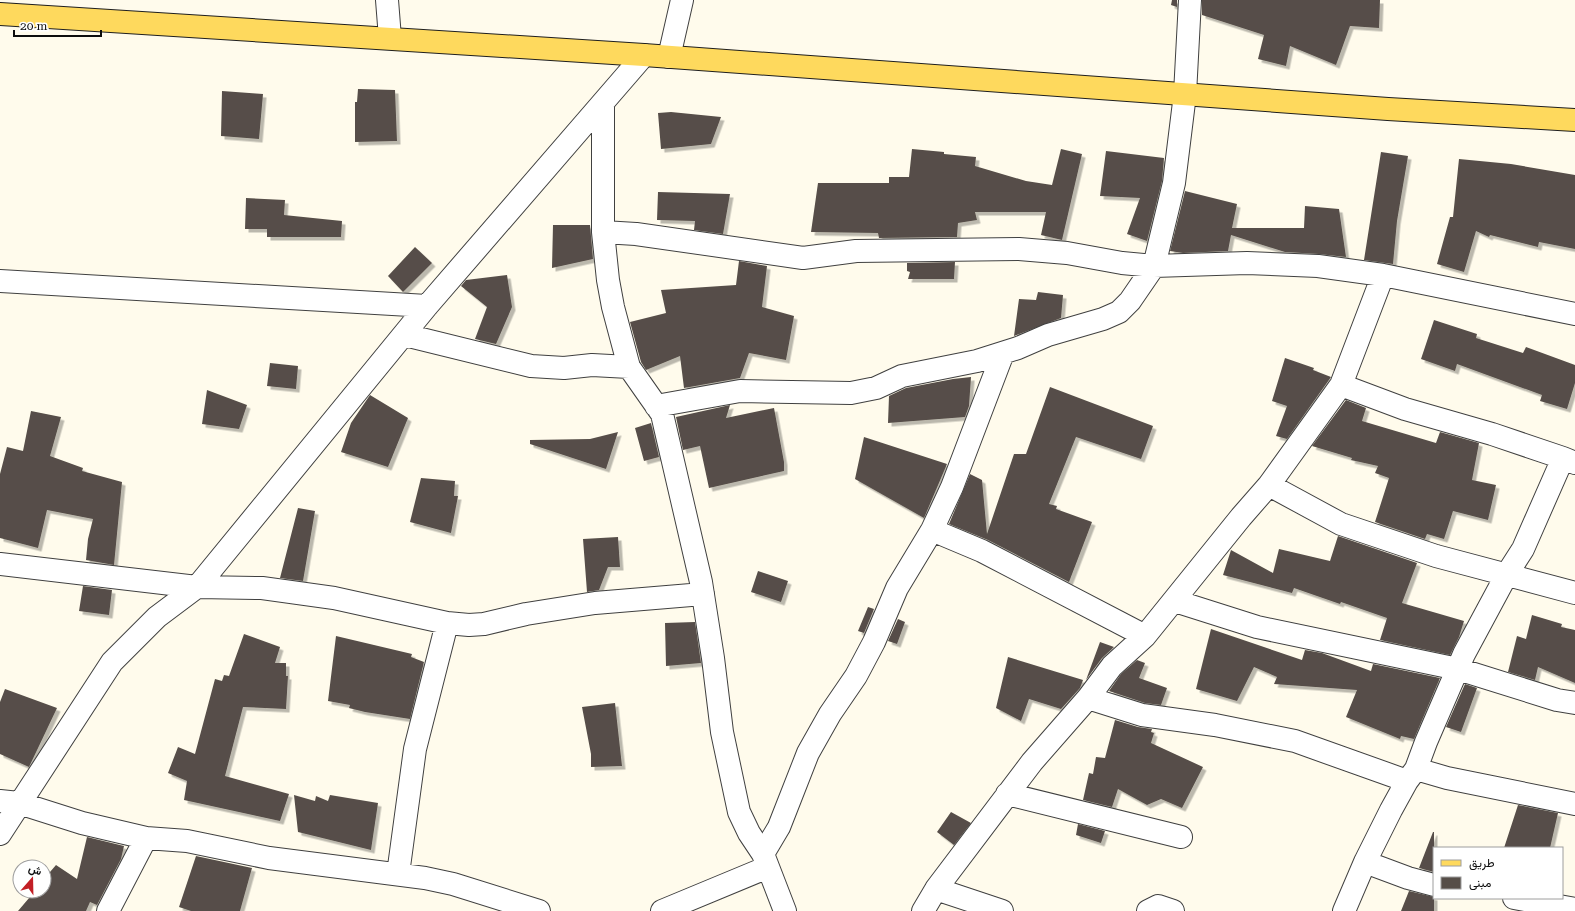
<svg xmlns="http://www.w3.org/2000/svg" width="1575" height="911" font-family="'Roboto Serif',Vazirmatn,serif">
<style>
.building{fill:#564e48;filter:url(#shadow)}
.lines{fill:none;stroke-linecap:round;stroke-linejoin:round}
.minor-casing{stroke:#404040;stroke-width:24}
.major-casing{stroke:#1e1e1e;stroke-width:24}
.minor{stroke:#fff;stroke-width:22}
.major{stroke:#fed95d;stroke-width:22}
</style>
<defs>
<filter id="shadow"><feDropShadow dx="3.5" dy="3.5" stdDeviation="0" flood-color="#0004"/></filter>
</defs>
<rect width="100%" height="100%" fill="#fffbec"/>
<path class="building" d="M 1172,0 L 1177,0 L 1177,7 L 1171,5 Z
M 1202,0 L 1380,0 L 1379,28 L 1350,26 L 1336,65 L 1290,46 L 1286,66 L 1258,59 L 1264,35 L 1202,15 Z
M 358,89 L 395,90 L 397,141 L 355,142 L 355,102 L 357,102 Z
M 222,91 L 263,94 L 259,139 L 221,136 Z
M 671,112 L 721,117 L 711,144 L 661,149 L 658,113 Z
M 912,149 L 944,152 L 944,154 L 976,157 L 975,166 L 1026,181 L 1052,185 L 1061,149 L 1082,154 L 1062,240 L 1041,235 L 1046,212 L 975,212 L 977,220 L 958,223 L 957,237 L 879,238 L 878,233 L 811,232 L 818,183 L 889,183 L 889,177 L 909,177 Z
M 1106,151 L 1164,158 L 1162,181 L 1147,241 L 1127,234 L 1140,198 L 1100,196 Z
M 1381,152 L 1408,156 L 1397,221 L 1393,264 L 1364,260 Z
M 1459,159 L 1511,164 L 1575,175 L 1575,249 L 1539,242 L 1538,247 L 1490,235 L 1489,237 L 1476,231 L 1464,272 L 1437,264 L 1450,217 L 1453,217 Z
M 1185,191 L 1237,204 L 1232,228 L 1304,228 L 1305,206 L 1339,209 L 1346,257 L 1319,254 L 1285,252 L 1231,235 L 1228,251 L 1183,253 L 1170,251 Z
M 658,192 L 730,194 L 723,234 L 694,230 L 695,221 L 657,220 Z
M 246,198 L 285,200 L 284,215 L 342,221 L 341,237 L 267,237 L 267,229 L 245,229 Z
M 553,225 L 590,225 L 593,259 L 552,268 Z
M 415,247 L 432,263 L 403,292 L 388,276 Z
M 739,261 L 767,266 L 762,307 L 794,316 L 786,360 L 749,353 L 740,378 L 684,388 L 680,356 L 646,370 L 641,362 L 630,322 L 666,313 L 661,290 L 736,285 Z
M 955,262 L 954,279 L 908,279 L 910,272 L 907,271 L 907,263 Z
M 507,275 L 512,307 L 496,344 L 475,339 L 487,307 L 461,286 L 466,280 Z
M 1038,292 L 1063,295 L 1061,318 L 1014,336 L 1019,299 L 1036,300 Z
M 1434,320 L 1477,334 L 1476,338 L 1523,353 L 1526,347 L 1575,365 L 1575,383 L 1567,409 L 1540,401 L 1542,395 L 1457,364 L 1455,371 L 1421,359 Z
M 1285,358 L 1314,368 L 1313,370 L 1331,377 L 1287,439 L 1276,436 L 1287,406 L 1272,401 Z
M 270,363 L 298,366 L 296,389 L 267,386 Z
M 971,377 L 969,406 L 965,417 L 888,423 L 889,396 L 906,388 L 953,379 Z
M 1050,387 L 1153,426 L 1141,459 L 1076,437 L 1049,504 L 1057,506 L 1056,509 L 1092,522 L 1069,582 L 988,540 L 949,524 L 970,474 L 982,480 L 987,534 L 1014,454 L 1026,454 Z
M 207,390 L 247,405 L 239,429 L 202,424 Z
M 370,395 L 408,418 L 388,467 L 341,452 L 351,423 Z
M 1346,400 L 1366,408 L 1362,421 L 1436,443 L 1440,432 L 1479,443 L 1472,480 L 1496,485 L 1488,520 L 1453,511 L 1444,539 L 1427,534 L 1425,539 L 1375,522 L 1389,478 L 1375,473 L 1378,466 L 1351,460 L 1352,458 L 1312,446 Z
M 730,405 L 726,418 L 774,408 L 784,462 L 784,471 L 709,488 L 700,446 L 683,450 L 676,417 Z
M 31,411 L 61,417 L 50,456 L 83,468 L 82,471 L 122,482 L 114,565 L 86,560 L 88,539 L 93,519 L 47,510 L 38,548 L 0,538 L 0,474 L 7,447 L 23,451 Z
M 651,423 L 659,457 L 644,461 L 635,428 Z
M 618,432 L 606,469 L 530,444 L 530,440 L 590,439 Z
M 864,437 L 947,464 L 924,518 L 855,479 Z
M 421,478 L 455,481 L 454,496 L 458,496 L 451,533 L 410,522 Z
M 298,508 L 315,511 L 303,581 L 280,578 Z
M 1338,536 L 1417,563 L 1402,603 L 1464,621 L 1459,637 L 1450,655 L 1380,640 L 1387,618 L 1341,602 L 1340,604 L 1294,588 L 1292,593 L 1223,575 L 1231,550 L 1273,573 L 1279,549 L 1330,561 Z
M 618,537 L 620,567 L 608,567 L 599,590 L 587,592 L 583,539 Z
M 758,571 L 788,581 L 781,602 L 751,592 Z
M 83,586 L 112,590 L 109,615 L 79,611 Z
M 868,607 L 874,609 L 864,633 L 858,631 Z
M 1532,615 L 1562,624 L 1561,627 L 1575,630 L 1575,683 L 1538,667 L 1535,680 L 1508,672 L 1517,636 L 1526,639 Z
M 898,619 L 905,622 L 897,644 L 888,641 Z
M 695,622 L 701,663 L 666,666 L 665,623 Z
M 1211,629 L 1302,660 L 1305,650 L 1322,653 L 1371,671 L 1373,664 L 1440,678 L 1414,739 L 1401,736 L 1400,739 L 1346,717 L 1357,690 L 1274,684 L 1277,677 L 1254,667 L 1237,701 L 1196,689 Z
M 244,634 L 280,647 L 275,663 L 286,663 L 286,676 L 288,676 L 286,709 L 243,707 L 225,776 L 289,794 L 280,821 L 184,800 L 187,781 L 168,773 L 178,747 L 195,754 L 215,679 L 222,681 L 224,675 L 229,676 Z
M 336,636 L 412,654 L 411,657 L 424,662 L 410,719 L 365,712 L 349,708 L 350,705 L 328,701 Z
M 1100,642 L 1114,647 L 1102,658 L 1086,680 Z
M 1008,657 L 1083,680 L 1080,688 L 1061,709 L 1029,699 L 1021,721 L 996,708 Z
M 1137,660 L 1145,663 L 1139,678 L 1167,688 L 1161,705 L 1145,703 L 1109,691 L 1121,674 Z
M 1465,684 L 1477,688 L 1461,732 L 1446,727 Z
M 5,689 L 57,708 L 29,767 L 0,754 L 0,702 Z
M 615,703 L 622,766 L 591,767 L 591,754 L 582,707 Z
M 1115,720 L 1138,727 L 1152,729 L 1151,732 L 1154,733 L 1151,743 L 1203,767 L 1182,808 L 1161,799 L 1147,805 L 1118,789 L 1112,807 L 1083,800 L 1089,773 L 1093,774 L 1096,757 L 1105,758 Z
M 294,795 L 315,801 L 316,796 L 328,801 L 330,795 L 378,803 L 371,850 L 298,832 Z
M 1518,805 L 1558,813 L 1550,848 L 1504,848 Z
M 951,812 L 971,823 L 954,845 L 937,832 Z
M 1078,824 L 1105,831 L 1101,843 L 1076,835 Z
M 1433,832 L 1434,832 L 1434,872 L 1419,868 Z
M 87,837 L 124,846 L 121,859 L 97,905 L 90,902 L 86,911 L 18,911 L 35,891 L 44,891 L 44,879 L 56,865 L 77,879 Z
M 196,856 L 252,868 L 240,911 L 191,911 L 179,907 Z
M 1409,891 L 1434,897 L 1434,911 L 1401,911 Z"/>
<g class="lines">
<defs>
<path id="minor" d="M 387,0 L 390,38
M 669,57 L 682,0
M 603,103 L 603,232 L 608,280 L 613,307 L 629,367 L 662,414 L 701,582 L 713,658 L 722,732 L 739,812 L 749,833 L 763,854 L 785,911
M 603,232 L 636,234 L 803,258 L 856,251 L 1019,249 L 1067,253 L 1122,263 L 1154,266 L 1247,263 L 1318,266 L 1383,275 L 1575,314
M 0,281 L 427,306
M 405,335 L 531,366 L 564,368 L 592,365 L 629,367
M 1341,385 L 1405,409 L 1492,434 L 1563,458
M 656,406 L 740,391 L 851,393 L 876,388 L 902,376 L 977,361 L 1018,348 L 1048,335 L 1103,319 L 1119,312 L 1130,301 L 1154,266 L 1174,183 L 1185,94 L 1190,0
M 1269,485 L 1341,524 L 1436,556 L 1575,593
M 932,530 L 982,551 L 1145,636
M 0,564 L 197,587 L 262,588 L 334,598 L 447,623 L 469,625 L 484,624 L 526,614 L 595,603 L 703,594
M 1175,601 L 1257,627 L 1458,669 L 1557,700 L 1575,703
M 1088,698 L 1142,715 L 1215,725 L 1295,741 L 1407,781
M 1416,769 L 1447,778 L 1575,804
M 1007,794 L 1181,837
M 0,801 L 19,803 L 82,823 L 146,838 L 187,841 L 269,858 L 425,878 L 453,884 L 539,911
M 0,834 L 112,662 L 157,617 L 197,587 L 427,306 L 644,55
M 763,854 L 779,827 L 808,753 L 830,714 L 856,676 L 874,642 L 897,588 L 932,530 L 952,487 L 1003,353
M 1365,862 L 1408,878 L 1434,885
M 398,874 L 415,749 L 447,623
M 936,889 L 1002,911
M 1514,898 L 1575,909
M 108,911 L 146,838
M 662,911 L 768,867
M 923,911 L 936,889 L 1032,762 L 1088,698 L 1112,666 L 1145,636 L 1241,517 L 1269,485 L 1341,385 L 1383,275
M 1148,911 L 1158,906 L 1173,911
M 1344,911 L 1365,862 L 1391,810 L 1407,781 L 1416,769 L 1426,742 L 1464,654 L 1507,574 L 1523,549 L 1563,458 L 1575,463"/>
<path id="major" d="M 0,14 L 644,55 L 1388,109 L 1575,120"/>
</defs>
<use href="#minor" class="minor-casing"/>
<use href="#major" class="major-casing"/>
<use href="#minor" class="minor"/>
<use href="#major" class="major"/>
</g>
<rect x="1433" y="847" width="130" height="52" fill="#ffffff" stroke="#9e9e9e"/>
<rect x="1441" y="860" width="20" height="6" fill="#fed95d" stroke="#9e9e9e"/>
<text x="1469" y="867" font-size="12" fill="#0d0d0d">طريق</text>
<rect x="1441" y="877" width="20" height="12" fill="#564e48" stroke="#9e9e9e"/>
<text x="1469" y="887" font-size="12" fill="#0d0d0d">مبنى</text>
<g transform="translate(32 879) rotate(20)"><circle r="19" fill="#ffffff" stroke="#9e9e9e"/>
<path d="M0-3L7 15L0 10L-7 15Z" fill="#c21f25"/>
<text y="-6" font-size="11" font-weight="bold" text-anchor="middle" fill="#0d0d0d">ش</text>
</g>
<path d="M14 30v6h87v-6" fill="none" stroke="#0d0d0d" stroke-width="2"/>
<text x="20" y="30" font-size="12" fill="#0d0d0d" stroke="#ffffff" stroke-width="3" paint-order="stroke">20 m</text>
</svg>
